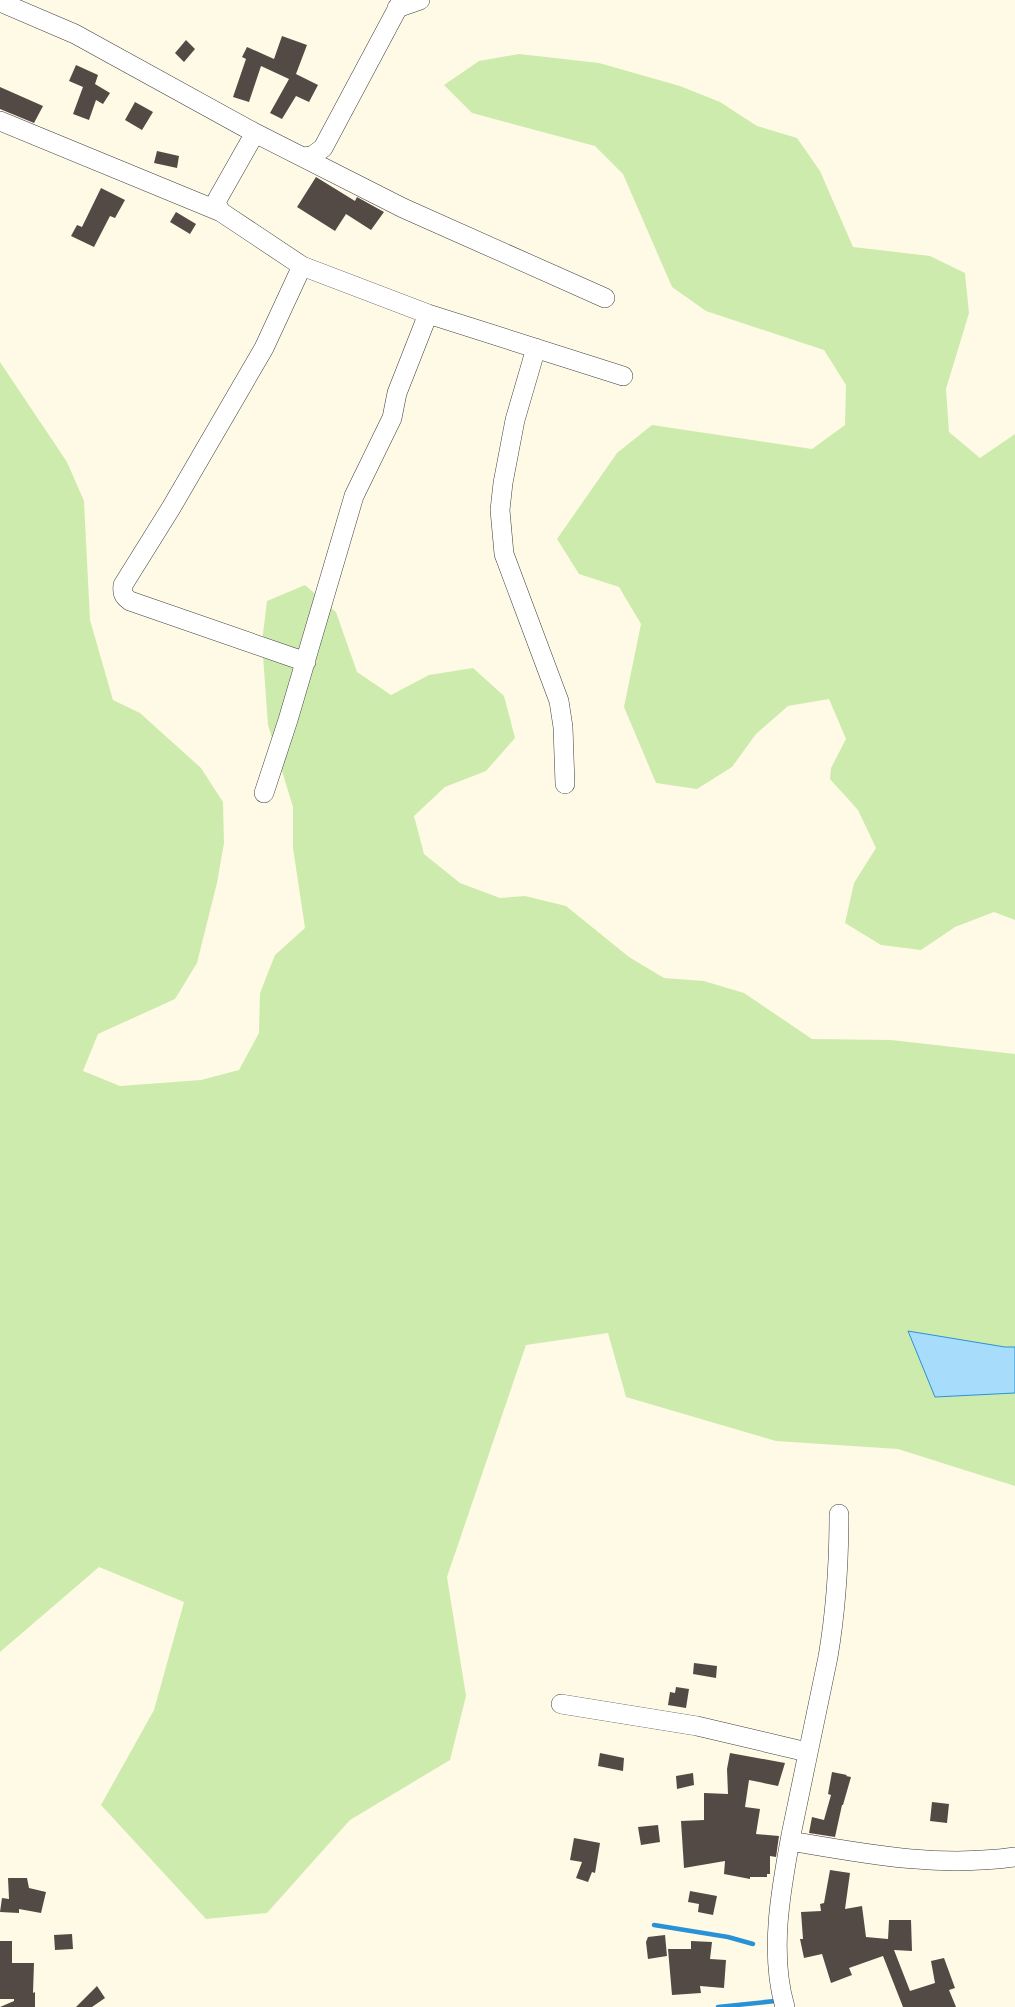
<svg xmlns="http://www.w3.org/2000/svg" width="1015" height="2007" font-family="'Crimson Pro',serif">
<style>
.green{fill:#ceebae}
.water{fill:#a7dcfa;stroke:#2992d6}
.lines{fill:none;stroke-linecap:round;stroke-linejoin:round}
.stream{stroke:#2992d6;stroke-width:4.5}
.building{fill:#534a45}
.street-casing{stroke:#3c3c3c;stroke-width:20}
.street{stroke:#fff;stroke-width:19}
</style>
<rect width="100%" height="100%" fill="#fffae6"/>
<path class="green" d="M 519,54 L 599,63 L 680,86 L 720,102 L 757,126 L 797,138 L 820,171 L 853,247 L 930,256 L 965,273 L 969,313 L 946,389 L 949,432 L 980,458 L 1015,434 L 1015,920 L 994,912 L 955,927 L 921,950 L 881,945 L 845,923 L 854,883 L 876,848 L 858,810 L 830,779 L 831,768 L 846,739 L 829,699 L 788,706 L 756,734 L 732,767 L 697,789 L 656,783 L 624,707 L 641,624 L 619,587 L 579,574 L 557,539 L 617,453 L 652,425 L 812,449 L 845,425 L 846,385 L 824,350 L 706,311 L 672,287 L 623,174 L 595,146 L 472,113 L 444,85 L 479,61 Z
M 0,362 L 67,462 L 84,501 L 90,620 L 113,700 L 140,713 L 201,768 L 223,802 L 224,843 L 217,883 L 197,963 L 175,999 L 98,1034 L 83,1071 L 120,1086 L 201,1080 L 239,1070 L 259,1033 L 260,993 L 275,955 L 305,928 L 293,848 L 293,807 L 268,725 L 262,642 L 267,601 L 305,585 L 336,612 L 357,672 L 391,695 L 429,675 L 473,668 L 504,696 L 515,738 L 486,771 L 445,787 L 414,816 L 424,854 L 460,883 L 500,898 L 525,896 L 566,906 L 629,957 L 664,978 L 704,981 L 744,993 L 812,1039 L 891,1040 L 1015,1054 L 1015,1347 L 1005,1347 L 935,1397 L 1015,1393 L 1015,1486 L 898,1449 L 776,1441 L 626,1397 L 608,1333 L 526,1345 L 447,1577 L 466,1696 L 450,1760 L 350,1820 L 267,1913 L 206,1919 L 101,1805 L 154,1710 L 184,1602 L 99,1567 L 0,1652 Z"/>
<path class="water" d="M 908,1331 L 1005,1347 L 1015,1347 L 1015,1393 L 935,1397 Z"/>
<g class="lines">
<path class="stream" d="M 654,1925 L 728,1937 L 753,1944
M 718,2007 L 775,2001"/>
</g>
<path class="building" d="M 282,36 L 307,45 L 296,74 L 318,85 L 309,102 L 296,96 L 282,119 L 270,113 L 289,79 L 261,66 L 249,102 L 233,97 L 246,59 L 242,57 L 247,47 L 274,59 Z
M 186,40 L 195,49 L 184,62 L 175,53 Z
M 76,65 L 98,75 L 95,84 L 110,93 L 103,104 L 96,100 L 89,120 L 73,114 L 83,87 L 69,81 Z
M 0,87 L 43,106 L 34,123 L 0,109 Z
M 135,102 L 153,112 L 142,130 L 125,120 Z
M 157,151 L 179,156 L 177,168 L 154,163 Z
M 316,177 L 355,201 L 357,197 L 384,212 L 371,230 L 346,214 L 335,231 L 297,207 Z
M 101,188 L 125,200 L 115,218 L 110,216 L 94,247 L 71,236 L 77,225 L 82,227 Z
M 176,212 L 196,224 L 190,234 L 170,222 Z
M 694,1663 L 717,1666 L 716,1678 L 693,1674 Z
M 676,1687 L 689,1689 L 686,1708 L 668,1705 L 670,1692 L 675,1693 Z
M 600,1753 L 624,1758 L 623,1771 L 598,1766 Z
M 730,1753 L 785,1763 L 778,1786 L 749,1780 L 745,1807 L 760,1809 L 756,1834 L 779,1836 L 776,1857 L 770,1856 L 770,1874 L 767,1874 L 767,1877 L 750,1877 L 750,1879 L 724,1874 L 725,1861 L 684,1868 L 681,1821 L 704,1820 L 704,1793 L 728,1794 L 727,1769 Z
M 832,1772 L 847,1775 L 846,1776 L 851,1777 L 843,1805 L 842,1805 L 835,1837 L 809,1833 L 812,1817 L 824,1820 L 831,1795 L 828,1794 Z
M 693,1773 L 694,1785 L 677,1789 L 676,1776 Z
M 932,1802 L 949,1804 L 947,1823 L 930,1821 Z
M 658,1825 L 660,1842 L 641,1845 L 638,1827 Z
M 574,1838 L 600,1843 L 595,1873 L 592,1872 L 588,1882 L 576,1878 L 582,1862 L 570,1860 Z
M 830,1870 L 850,1873 L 845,1909 L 862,1906 L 866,1937 L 888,1939 L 889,1920 L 911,1920 L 912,1951 L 894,1950 L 910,1991 L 935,1983 L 931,1961 L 944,1958 L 955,1988 L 949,1990 L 956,2007 L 903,2007 L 883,1956 L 849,1968 L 852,1975 L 831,1983 L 822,1954 L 804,1958 L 800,1939 L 803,1939 L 801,1912 L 821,1911 L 820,1904 L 824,1903 Z
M 8,1878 L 27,1878 L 29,1888 L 46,1892 L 41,1913 L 19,1909 L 19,1913 L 0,1912 L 2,1898 L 9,1899 Z
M 690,1891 L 717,1896 L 713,1915 L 698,1912 L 699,1904 L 688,1902 Z
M 72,1934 L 73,1949 L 55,1950 L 54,1935 Z
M 665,1935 L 667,1956 L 648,1959 L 646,1942 L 648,1937 Z
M 0,1941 L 12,1941 L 12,1963 L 34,1963 L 33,1993 L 35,1992 L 35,2007 L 0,2007 L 14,2001 L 14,1999 L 0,1999 Z
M 691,1941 L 712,1942 L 710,1959 L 726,1960 L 724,1988 L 700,1986 L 701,1993 L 672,1995 L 668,1949 L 691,1949 Z
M 97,1986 L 105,1998 L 92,2007 L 76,2007 Z"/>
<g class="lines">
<defs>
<path id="street" d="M 0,2 L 75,34 L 255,133 L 403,208 L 605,298
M 397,8 L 420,0
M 0,121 L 221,212 L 302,266 L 428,314 L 623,376
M 302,157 L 312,156 L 323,148 L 402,0
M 221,212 L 217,205 L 217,200 L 255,133
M 302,266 L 264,348 L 171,508 L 123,585 C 122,593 123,596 130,601 L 306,662
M 536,348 L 515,420 L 503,483 L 500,510 L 504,554 L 559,701 L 563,727 L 565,784
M 264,793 L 288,720 L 354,496 L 392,418 L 397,393 L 428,314
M 561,1704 L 697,1726 L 807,1752
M 790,1841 C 866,1854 938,1868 1015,1857
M 785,2007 C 769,1953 781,1889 791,1835 C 803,1775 816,1717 828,1657 C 836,1610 839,1562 839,1514"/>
</defs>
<use href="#street" class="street-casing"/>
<use href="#street" class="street"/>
</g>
</svg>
